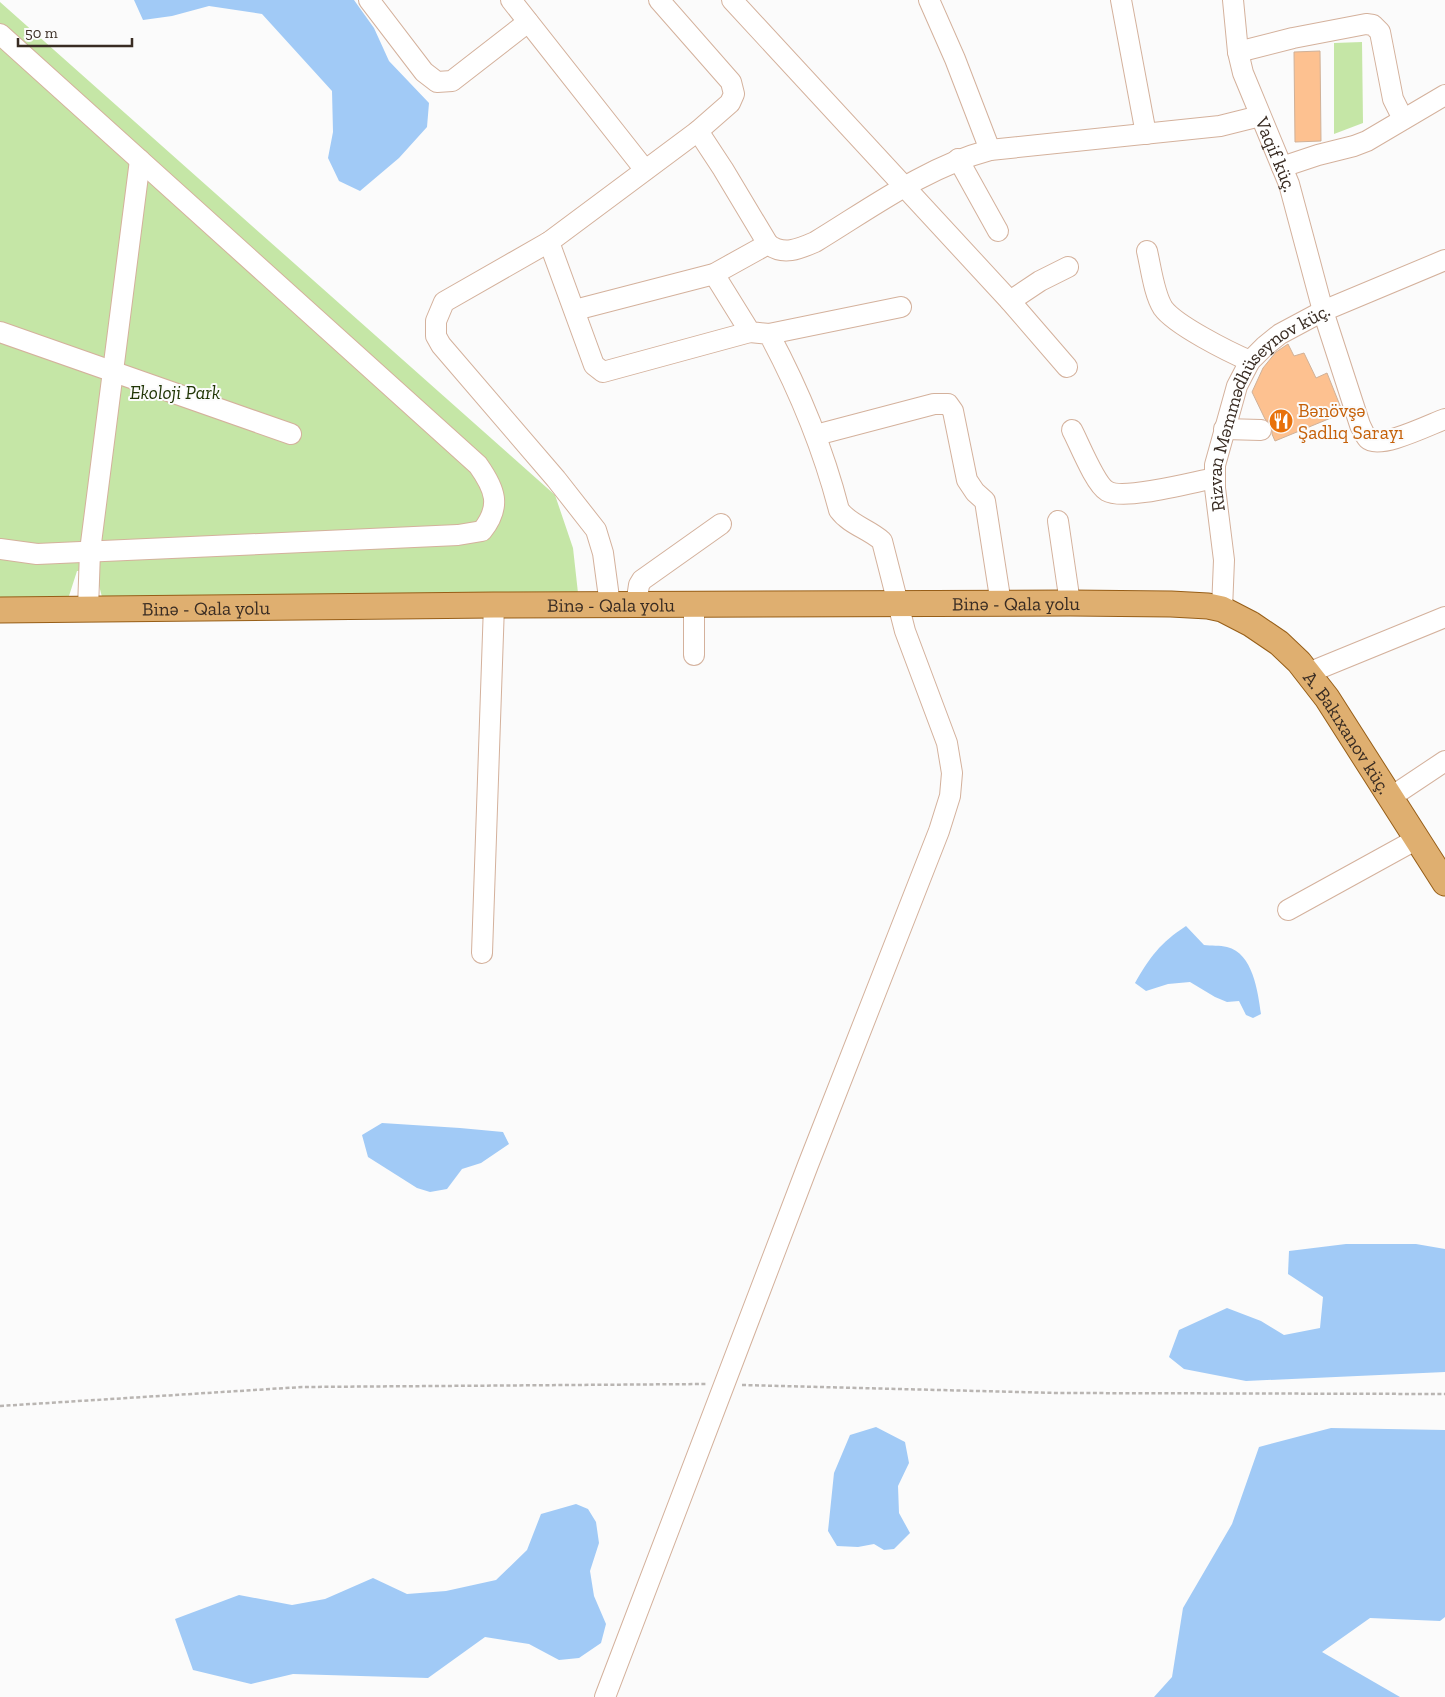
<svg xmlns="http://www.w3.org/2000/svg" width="1445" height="1697" font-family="'Zilla Slab',serif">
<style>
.green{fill:#c5e6a6}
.water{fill:#a1caf6}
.building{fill:#fdc190;stroke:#d0b198}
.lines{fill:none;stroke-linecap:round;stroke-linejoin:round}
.minor-casing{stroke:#d4b19c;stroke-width:22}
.major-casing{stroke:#975e17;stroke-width:27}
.path{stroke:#b9b5b2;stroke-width:2.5;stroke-dasharray:4 2.5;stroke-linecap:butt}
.minor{stroke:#fff;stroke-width:20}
.major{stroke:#dfaf70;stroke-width:25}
.labels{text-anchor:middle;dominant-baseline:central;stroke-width:4;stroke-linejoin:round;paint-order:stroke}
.street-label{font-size:19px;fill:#392c23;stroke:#fbfbfb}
.park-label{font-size:19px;font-style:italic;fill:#213606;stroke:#fbfbfb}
.food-label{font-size:19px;fill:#c56008;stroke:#fbfbfb;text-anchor:start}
</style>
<rect width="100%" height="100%" fill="#fbfbfb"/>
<path class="green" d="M 0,2 L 555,495 L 573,548 L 578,593 L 102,597 L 95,570 L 77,571 L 69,596 L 0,599 Z
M 1362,42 L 1363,123 L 1334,134 L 1334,43 Z"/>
<path class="water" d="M 134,0 L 354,0 L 374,28 L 389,61 L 429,103 L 427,127 L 399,158 L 360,191 L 339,181 L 328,158 L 333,132 L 332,91 L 262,14 L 209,6 L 172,16 L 143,20 Z
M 1186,926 L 1204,945 C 1211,946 1220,945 1227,947 C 1253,953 1258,992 1261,1014 L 1253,1018 L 1246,1015 L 1239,1001 L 1227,1002 L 1215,997 L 1190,982 L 1168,984 L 1146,991 L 1135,983 C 1150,957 1160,943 1186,926 Z
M 382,1123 L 460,1128 L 503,1132 L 509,1144 L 481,1163 L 462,1169 L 447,1189 L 430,1192 L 417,1188 L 368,1157 L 362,1135 Z
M 1346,1244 L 1416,1244 L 1445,1249 L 1445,1372 L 1246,1381 L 1184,1369 L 1169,1357 L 1179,1330 L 1227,1308 L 1261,1321 L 1284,1335 L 1320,1328 L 1323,1297 L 1288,1274 L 1289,1251 Z
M 876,1427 L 905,1442 L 909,1463 L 898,1486 L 899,1513 L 910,1533 L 894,1549 L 884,1550 L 874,1544 L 858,1547 L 837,1546 L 828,1531 L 834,1473 L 850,1435 Z
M 1331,1428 L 1445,1430 L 1445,1617 L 1440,1621 L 1370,1618 L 1322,1652 L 1400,1697 L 1154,1697 L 1172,1677 L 1183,1608 L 1232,1524 L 1259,1447 Z
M 576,1504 L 588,1509 L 596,1522 L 599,1543 L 590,1571 L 594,1596 L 606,1624 L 601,1643 L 579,1658 L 559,1660 L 529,1644 L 485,1637 L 428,1678 L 293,1674 L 251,1684 L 193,1670 L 175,1619 L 239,1595 L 292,1605 L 325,1599 L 373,1578 L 407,1594 L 446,1591 L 496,1580 L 527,1550 L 541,1514 Z"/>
<path class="building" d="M 1320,51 L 1321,141 L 1295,142 L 1294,52 Z
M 1288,344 L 1294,356 L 1304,353 L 1316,378 L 1327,373 L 1343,413 L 1275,441 L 1272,434 L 1272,425 L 1265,419 L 1252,392 L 1263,368 L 1276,352 Z"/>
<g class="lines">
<defs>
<g id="minor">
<path d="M 369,0 L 424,72 L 437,82 L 452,81 L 528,22"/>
<path d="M 511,0 L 645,170"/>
<path d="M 732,0 L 1010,301 L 1067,367"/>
<path d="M 929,0 L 955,59 L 990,150"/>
<path d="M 1121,0 L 1146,134"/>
<path id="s1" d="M 1233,0 L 1238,52 L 1243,73 L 1289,184 L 1323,311 L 1360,425 C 1362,429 1365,436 1368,439 C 1379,450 1431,424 1445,419"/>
<path d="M 0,34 L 478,465 C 495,489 502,506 482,531 L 458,535 L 37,554 L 0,549"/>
<path d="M 1238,52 L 1293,38 L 1366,24 L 1373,25 L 1380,32 L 1393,99 L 1403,119"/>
<path d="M 698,131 L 723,169 L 768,244"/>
<path d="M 958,159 L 998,231"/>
<path d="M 1282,167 L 1318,155 L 1354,146 L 1367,141 L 1445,95"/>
<path d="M 549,242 L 594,365 L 603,372 L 750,332"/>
<path d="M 1147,251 C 1151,268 1154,294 1163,308 C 1175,325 1229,352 1250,361"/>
<path d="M 1010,301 L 1040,281 L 1068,267"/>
<path d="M 575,310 L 714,274 L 768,244 C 783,256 799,249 815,242 C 871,208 926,167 990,150 L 1220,126 L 1260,116"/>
<path d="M 0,332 L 291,434"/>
<path d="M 769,334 L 901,307"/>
<path d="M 1224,429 L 1261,430"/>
<path d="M 1072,430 C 1079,443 1095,484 1107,491 C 1124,501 1193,482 1215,478"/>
<path d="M 816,435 L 934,404 L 948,404 L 953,411 L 967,480 L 975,492 L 985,501 L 1001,604"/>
<path d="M 1058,521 L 1070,603"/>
<path d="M 610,605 L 603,553 L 596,530 L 556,479 L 441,345 L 436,336 L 436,321 L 444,302 L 549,242 L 698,131 L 730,103 L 734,94 L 731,82 L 659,0"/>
<path d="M 636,605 L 639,585 L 642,580 L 721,524"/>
<path d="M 88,609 L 90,551 L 140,160"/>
<path id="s2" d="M 1222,609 L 1224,560 L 1215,488 L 1215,465 L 1237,386 L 1250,361 L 1265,346 L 1280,334 L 1323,311 L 1445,260"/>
<path d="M 694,655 L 694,605"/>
<path d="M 1308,673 L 1445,617"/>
<path d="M 1391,797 L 1445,761"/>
<path d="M 1288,910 L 1417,839"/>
<path d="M 482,953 L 494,605"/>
<path d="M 605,1697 L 808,1165 L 939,831 L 950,796 L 952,773 L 947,743 L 905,631 L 882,541 C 869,529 850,525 839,510 C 823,448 799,390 769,334 L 750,332 L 714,274"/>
</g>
<g id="major">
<path id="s3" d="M 0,610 L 494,605 L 1070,603 L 1171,604 L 1208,606 L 1222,609 L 1251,624 L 1279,643 L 1299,662 L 1327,698 L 1445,883"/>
</g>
</defs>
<use href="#minor" class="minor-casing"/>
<use href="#major" class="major-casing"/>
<path class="path" d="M 742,1385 L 1057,1393 L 1445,1394
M 0,1406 L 302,1387 L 706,1384"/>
<use href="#minor" class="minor"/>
<use href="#major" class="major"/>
</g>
<defs>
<symbol id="restaurant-disc" viewBox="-11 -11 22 22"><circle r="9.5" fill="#e8710a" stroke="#fbfbfb"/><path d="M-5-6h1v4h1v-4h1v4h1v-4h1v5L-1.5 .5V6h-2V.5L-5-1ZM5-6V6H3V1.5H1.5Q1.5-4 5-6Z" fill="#fff"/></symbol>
</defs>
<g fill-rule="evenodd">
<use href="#restaurant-disc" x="1267" y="407" width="28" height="28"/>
</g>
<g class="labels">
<g class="street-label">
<text stroke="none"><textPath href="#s1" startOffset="162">Vaqif küç.</textPath></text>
<text stroke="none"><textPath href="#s2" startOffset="224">Rizvan Məmmədhüseynov küç.</textPath></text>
<text stroke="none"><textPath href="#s3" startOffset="1016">Binə - Qala yolu</textPath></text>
<text stroke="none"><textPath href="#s3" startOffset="611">Binə - Qala yolu</textPath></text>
<text stroke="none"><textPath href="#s3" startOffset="206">Binə - Qala yolu</textPath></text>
<text stroke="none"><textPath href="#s3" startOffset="1402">A. Bakıxanov küç.</textPath></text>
</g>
<g class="park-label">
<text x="175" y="392">Ekoloji Park</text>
</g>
<g class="food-label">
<text x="1298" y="410">Bənövşə<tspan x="1298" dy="22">Şadlıq Sarayı</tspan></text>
</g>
</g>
<path d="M18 38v8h114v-8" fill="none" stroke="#392c23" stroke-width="2.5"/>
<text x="25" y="38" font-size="15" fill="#392c23" stroke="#fbfbfb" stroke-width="4" paint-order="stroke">50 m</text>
</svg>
